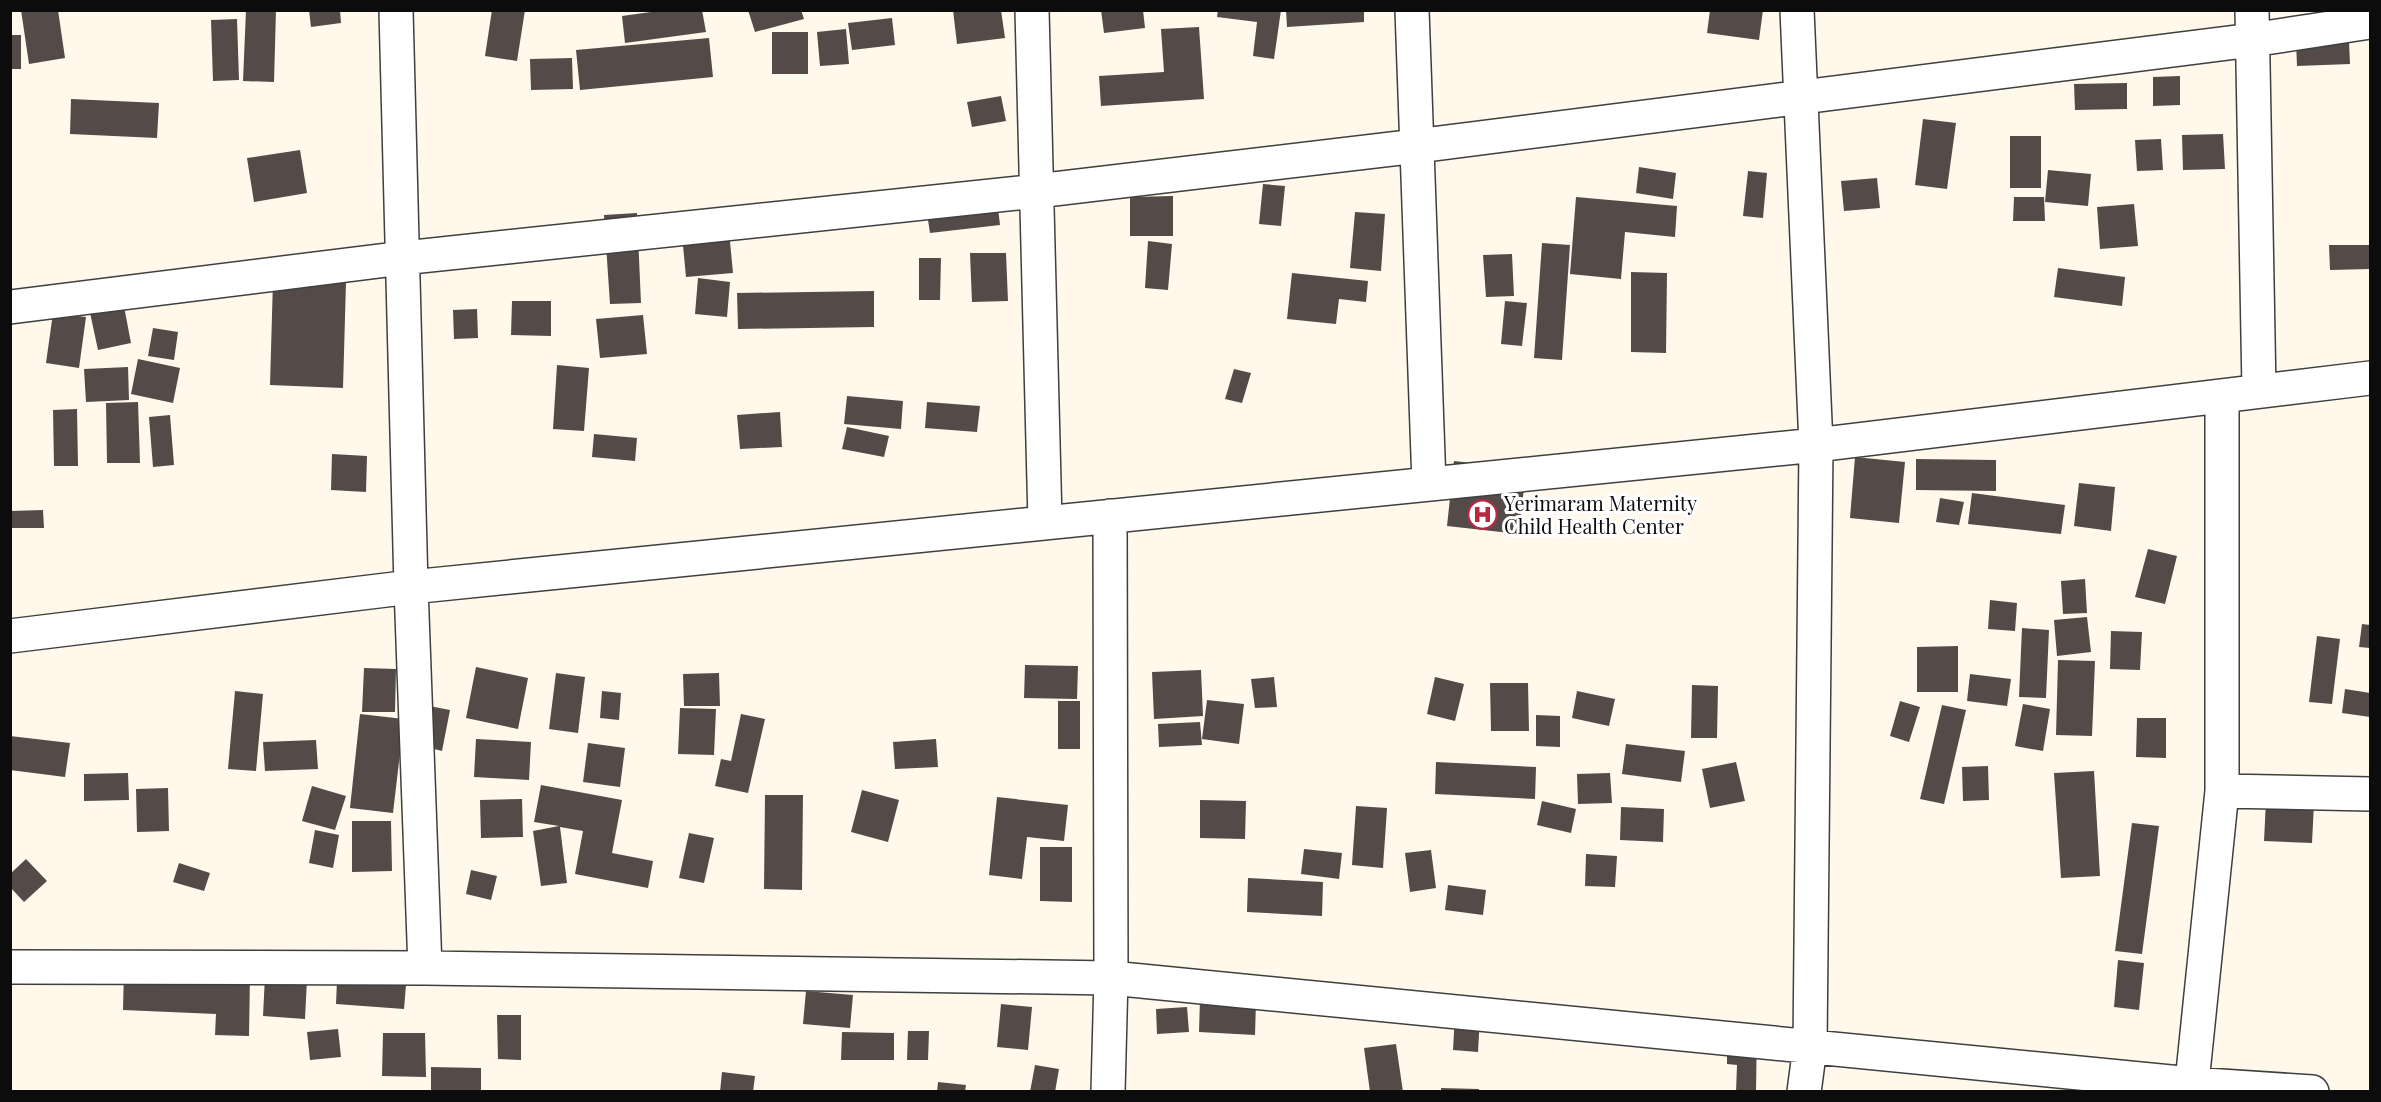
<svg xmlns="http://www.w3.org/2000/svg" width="2381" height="1102" font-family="'Playfair Display',serif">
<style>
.building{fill:#544b49}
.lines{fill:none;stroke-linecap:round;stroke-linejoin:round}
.street-casing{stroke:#3f3f3f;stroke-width:36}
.street{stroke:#fff;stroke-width:33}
.labels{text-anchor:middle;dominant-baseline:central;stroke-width:6;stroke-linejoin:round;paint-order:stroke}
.poi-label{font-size:20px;fill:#0c0c0c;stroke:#fff;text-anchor:start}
</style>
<rect width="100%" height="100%" fill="#fff8eb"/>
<path class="building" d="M 21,10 L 58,10 L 65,58 L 29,64 Z
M 246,10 L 276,10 L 274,82 L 243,81 Z
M 309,10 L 340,10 L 341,23 L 311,27 Z
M 492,10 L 525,10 L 517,61 L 485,56 Z
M 665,10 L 702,10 L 706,32 L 625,43 L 622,16 Z
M 748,10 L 801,10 L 804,19 L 755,32 Z
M 953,10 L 1001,10 L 1005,38 L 957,44 Z
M 1101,10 L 1143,10 L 1145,28 L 1104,33 Z
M 1218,10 L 1281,10 L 1274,59 L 1253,56 L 1257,22 L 1217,17 Z
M 1286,10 L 1364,10 L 1364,22 L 1287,27 Z
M 1710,10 L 1763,10 L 1759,40 L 1707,33 Z
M 892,18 L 895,45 L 852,50 L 848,23 Z
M 237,19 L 239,80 L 213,81 L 211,20 Z
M 1199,27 L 1204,99 L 1101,106 L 1099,76 L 1164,72 L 1161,29 Z
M 846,29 L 849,64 L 820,66 L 817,32 Z
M 772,32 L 808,32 L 808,74 L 772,74 Z
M 10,35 L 21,35 L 21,69 L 10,69 Z
M 709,38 L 713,77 L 580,90 L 576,50 Z
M 2349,41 L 2350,64 L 2297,66 L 2296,42 Z
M 572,58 L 573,89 L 531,90 L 530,59 Z
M 2180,76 L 2180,105 L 2153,106 L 2153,77 Z
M 2127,83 L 2127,109 L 2075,110 L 2074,84 Z
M 1001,96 L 1006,121 L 972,127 L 967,102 Z
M 71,99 L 159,103 L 157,138 L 70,134 Z
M 1923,119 L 1956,123 L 1947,189 L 1915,185 Z
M 2223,134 L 2225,169 L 2183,170 L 2182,135 Z
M 2010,136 L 2041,136 L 2041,188 L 2010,188 Z
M 2161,139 L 2163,170 L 2137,171 L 2135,140 Z
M 300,150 L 307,193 L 254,202 L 247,158 Z
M 1639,167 L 1676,173 L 1673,199 L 1636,193 Z
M 2048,170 L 2091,174 L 2088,206 L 2045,202 Z
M 1748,171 L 1767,173 L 1763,218 L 1743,216 Z
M 1877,178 L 1880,208 L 1844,211 L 1841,181 Z
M 1263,184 L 1285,186 L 1281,226 L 1259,224 Z
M 1173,196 L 1173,236 L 1130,236 L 1130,197 Z
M 1576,197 L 1677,206 L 1675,237 L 1625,232 L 1621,279 L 1570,274 Z
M 2014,197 L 2044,197 L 2045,221 L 2013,221 Z
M 997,199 L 1000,225 L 930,233 L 926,207 Z
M 2134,204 L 2138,246 L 2100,249 L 2097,207 Z
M 1355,212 L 1385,214 L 1381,271 L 1350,268 Z
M 637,213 L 641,303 L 610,304 L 604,215 Z
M 729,231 L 733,273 L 686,277 L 682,235 Z
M 1148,241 L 1172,244 L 1168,290 L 1145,288 Z
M 1542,243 L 1570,245 L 1562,360 L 1534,358 Z
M 2329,245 L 2370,245 L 2370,269 L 2330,270 Z
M 970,253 L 1006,253 L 1008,301 L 972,302 Z
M 1512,254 L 1514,296 L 1486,297 L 1483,255 Z
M 919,258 L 941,258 L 940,300 L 919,300 Z
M 2058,268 L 2125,277 L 2122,306 L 2054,297 Z
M 1631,272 L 1667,273 L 1666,353 L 1631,352 Z
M 1292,273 L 1368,281 L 1366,302 L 1339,299 L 1336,324 L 1287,319 Z
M 698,278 L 730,282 L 727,317 L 695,314 Z
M 273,280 L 346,282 L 343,388 L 270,385 Z
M 874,291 L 874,327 L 738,329 L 737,293 Z
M 123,301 L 131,343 L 98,350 L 89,308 Z
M 512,301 L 551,301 L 551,336 L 511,335 Z
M 1505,301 L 1527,303 L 1522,346 L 1501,344 Z
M 477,309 L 478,338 L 454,339 L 453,310 Z
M 53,313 L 86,317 L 79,368 L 46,363 Z
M 643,315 L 647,354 L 600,358 L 596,319 Z
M 153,328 L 178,332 L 174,360 L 148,356 Z
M 138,359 L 180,368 L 173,403 L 131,394 Z
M 557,365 L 589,368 L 584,431 L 553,429 Z
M 128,367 L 129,400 L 86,402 L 84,369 Z
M 1234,369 L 1251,373 L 1242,403 L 1225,399 Z
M 847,396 L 903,401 L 901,429 L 844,424 Z
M 138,402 L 140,463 L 107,463 L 106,403 Z
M 927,402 L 980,406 L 977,432 L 925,428 Z
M 77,409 L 78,466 L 54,466 L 53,410 Z
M 780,412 L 782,447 L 740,449 L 737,415 Z
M 170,415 L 174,465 L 153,467 L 149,417 Z
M 847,427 L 889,436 L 884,457 L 842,449 Z
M 594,434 L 637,438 L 635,461 L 592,457 Z
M 332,454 L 367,456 L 366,492 L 331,490 Z
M 1855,457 L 1905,462 L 1899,523 L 1850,518 Z
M 1916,459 L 1996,460 L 1996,491 L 1916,490 Z
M 1454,461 L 1526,469 L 1519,534 L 1447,526 Z
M 2079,483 L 2115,487 L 2111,531 L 2074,526 Z
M 1972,493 L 2065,505 L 2061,534 L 1968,524 Z
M 1940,498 L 1964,502 L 1959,525 L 1936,522 Z
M 43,510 L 44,528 L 10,528 L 10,511 Z
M 2148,549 L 2177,556 L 2165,604 L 2135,597 Z
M 2085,579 L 2087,613 L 2063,614 L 2061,581 Z
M 1990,600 L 2017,603 L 2015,631 L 1988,629 Z
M 2087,617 L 2091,652 L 2057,656 L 2054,620 Z
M 2362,624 L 2370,625 L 2370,648 L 2359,647 Z
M 2022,628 L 2049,630 L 2046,698 L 2019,697 Z
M 2111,631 L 2142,632 L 2140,670 L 2110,669 Z
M 2317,636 L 2340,639 L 2332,704 L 2309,702 Z
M 1958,646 L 1958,692 L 1917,692 L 1917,647 Z
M 2058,660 L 2095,661 L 2092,736 L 2056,735 Z
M 1025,665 L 1078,666 L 1077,699 L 1024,698 Z
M 476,667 L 528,678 L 518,729 L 466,718 Z
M 364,668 L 396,669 L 395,712 L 362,712 Z
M 1201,670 L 1203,716 L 1154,719 L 1152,672 Z
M 556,673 L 585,677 L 578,733 L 549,729 Z
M 719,673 L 720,706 L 684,706 L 683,674 Z
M 1970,674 L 2011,679 L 2007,706 L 1967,701 Z
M 1274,677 L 1277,707 L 1255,708 L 1251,679 Z
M 1435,677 L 1464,684 L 1455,721 L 1427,714 Z
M 1490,683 L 1528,683 L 1529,731 L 1491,731 Z
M 1692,685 L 1718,686 L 1717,738 L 1691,738 Z
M 2345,689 L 2370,693 L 2370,717 L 2342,713 Z
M 235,691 L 263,694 L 256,771 L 228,769 Z
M 602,691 L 621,693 L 619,720 L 600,718 Z
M 1577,691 L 1615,699 L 1609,726 L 1572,718 Z
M 1207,700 L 1244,704 L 1239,744 L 1202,739 Z
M 1058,701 L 1080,701 L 1080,749 L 1058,749 Z
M 1900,701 L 1920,707 L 1909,742 L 1890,736 Z
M 414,703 L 450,710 L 442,751 L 406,742 Z
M 2023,704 L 2050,709 L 2043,751 L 2015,746 Z
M 1942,705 L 1966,710 L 1944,804 L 1920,799 Z
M 680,708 L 716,709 L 714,755 L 678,754 Z
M 360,714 L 404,719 L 393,813 L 350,808 Z
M 741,714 L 765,719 L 748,793 L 715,786 L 721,759 L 731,761 Z
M 1536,715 L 1560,716 L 1560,747 L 1536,746 Z
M 2137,718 L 2166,718 L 2166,758 L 2136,757 Z
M 1200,722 L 1202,745 L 1159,747 L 1158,724 Z
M 10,736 L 70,743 L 65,777 L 10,770 Z
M 476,739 L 531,742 L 529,780 L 474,777 Z
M 936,739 L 938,767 L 895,769 L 893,742 Z
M 316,740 L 318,769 L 265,771 L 263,742 Z
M 588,743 L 625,748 L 620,787 L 583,782 Z
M 1626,744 L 1685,751 L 1681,782 L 1622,774 Z
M 1436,762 L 1536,767 L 1535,799 L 1435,794 Z
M 1736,762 L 1745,801 L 1710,808 L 1702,769 Z
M 1988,766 L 1989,800 L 1963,801 L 1962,767 Z
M 2094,771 L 2100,876 L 2061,878 L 2054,773 Z
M 128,773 L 129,800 L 84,801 L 84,774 Z
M 1610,773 L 1612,803 L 1578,804 L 1577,774 Z
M 541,785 L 622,800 L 612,853 L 653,861 L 648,888 L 575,874 L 583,831 L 560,827 L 567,883 L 541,886 L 533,831 L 559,826 L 534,822 Z
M 312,786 L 346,796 L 335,830 L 302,821 Z
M 168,788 L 169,831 L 137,832 L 136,789 Z
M 862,790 L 899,800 L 888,842 L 851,832 Z
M 765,795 L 803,795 L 802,890 L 764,889 Z
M 997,797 L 1068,805 L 1064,841 L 1027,837 L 1022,879 L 989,875 Z
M 522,799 L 523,837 L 481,838 L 480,800 Z
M 1200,800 L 1246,801 L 1245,839 L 1200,838 Z
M 2266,800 L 2314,803 L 2312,843 L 2264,841 Z
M 1542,801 L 1576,809 L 1571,833 L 1537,825 Z
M 1356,806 L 1387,808 L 1383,868 L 1352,865 Z
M 1621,807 L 1664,809 L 1663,842 L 1620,840 Z
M 352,821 L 391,821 L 392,871 L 352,872 Z
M 2132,823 L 2159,826 L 2142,954 L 2115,951 Z
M 315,830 L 339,835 L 333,868 L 309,863 Z
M 689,833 L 714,838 L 704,883 L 679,878 Z
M 1040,847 L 1072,847 L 1072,902 L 1040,901 Z
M 1304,849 L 1342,853 L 1339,879 L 1301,874 Z
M 1431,850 L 1436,888 L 1410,892 L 1405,853 Z
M 1586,854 L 1617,856 L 1615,887 L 1585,886 Z
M 26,859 L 47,881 L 24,902 L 10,887 L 10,874 Z
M 179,863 L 210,873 L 204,891 L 173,882 Z
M 471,870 L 497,876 L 491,900 L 466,894 Z
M 1248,878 L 1323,882 L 1322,916 L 1247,912 Z
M 1448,885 L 1486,890 L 1483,915 L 1445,910 Z
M 2118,960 L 2144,963 L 2139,1010 L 2114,1007 Z
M 124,969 L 250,974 L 249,1036 L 215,1035 L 216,1014 L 123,1010 Z
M 265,976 L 307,979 L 305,1019 L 263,1016 Z
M 337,981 L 406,985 L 404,1009 L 336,1004 Z
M 806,991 L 853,995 L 850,1028 L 803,1024 Z
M 1200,999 L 1256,1002 L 1255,1035 L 1199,1032 Z
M 1001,1004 L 1032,1007 L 1028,1050 L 997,1047 Z
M 1187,1007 L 1189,1032 L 1157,1034 L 1156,1009 Z
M 497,1015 L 521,1015 L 521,1060 L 498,1059 Z
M 1455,1015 L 1480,1016 L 1478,1052 L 1453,1050 Z
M 1727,1024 L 1757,1025 L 1756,1092 L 1736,1092 L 1737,1065 L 1727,1064 Z
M 338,1029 L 341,1057 L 310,1060 L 307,1032 Z
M 908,1031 L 929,1031 L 928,1060 L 907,1060 Z
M 842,1032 L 894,1033 L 894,1060 L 841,1060 Z
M 383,1033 L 425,1033 L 426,1077 L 382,1076 Z
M 1396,1044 L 1403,1092 L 1370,1092 L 1364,1048 Z
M 1035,1065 L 1059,1069 L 1055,1092 L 1030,1092 Z
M 431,1067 L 481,1068 L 481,1092 L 431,1091 Z
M 722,1072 L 755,1076 L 753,1092 L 720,1092 Z
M 938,1082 L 966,1085 L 965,1092 L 937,1092 Z
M 1441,1088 L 1479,1089 L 1479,1092 L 1441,1092 Z"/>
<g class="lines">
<defs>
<path id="street" d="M 396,10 L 411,587 L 425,968
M 1032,10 L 1045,522
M 1412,10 L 1429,484
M 1797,10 L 1816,445 L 1810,1047 L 1804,1092
M 2252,10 L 2259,391
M 10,307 L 403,258 L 1037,191 L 1417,146 L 2252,40 L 2370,22
M 10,636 L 411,587 L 1816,445 L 2370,378
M 2222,791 L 2370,794
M 10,967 L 425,968 L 1111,978 L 2191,1084 L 2312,1092
M 1108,1092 L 1111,978 L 1110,516
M 2191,1092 L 2222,791 L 2222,396"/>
</defs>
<use href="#street" class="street-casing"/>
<use href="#street" class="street"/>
</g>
<defs>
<symbol id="hospital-ring" viewBox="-11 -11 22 22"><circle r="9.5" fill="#fff" stroke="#b82843" stroke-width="1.5"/><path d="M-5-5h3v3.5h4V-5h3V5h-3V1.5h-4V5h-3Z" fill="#b82843"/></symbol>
</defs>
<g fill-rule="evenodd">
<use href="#hospital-ring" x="1466" y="498" width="33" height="33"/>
</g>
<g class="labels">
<g class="poi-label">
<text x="1504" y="502">Yerimaram Maternity<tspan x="1504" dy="23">Child Health Center</tspan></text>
</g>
</g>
<rect width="2381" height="1102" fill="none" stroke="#0c0c0c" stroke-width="24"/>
</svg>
